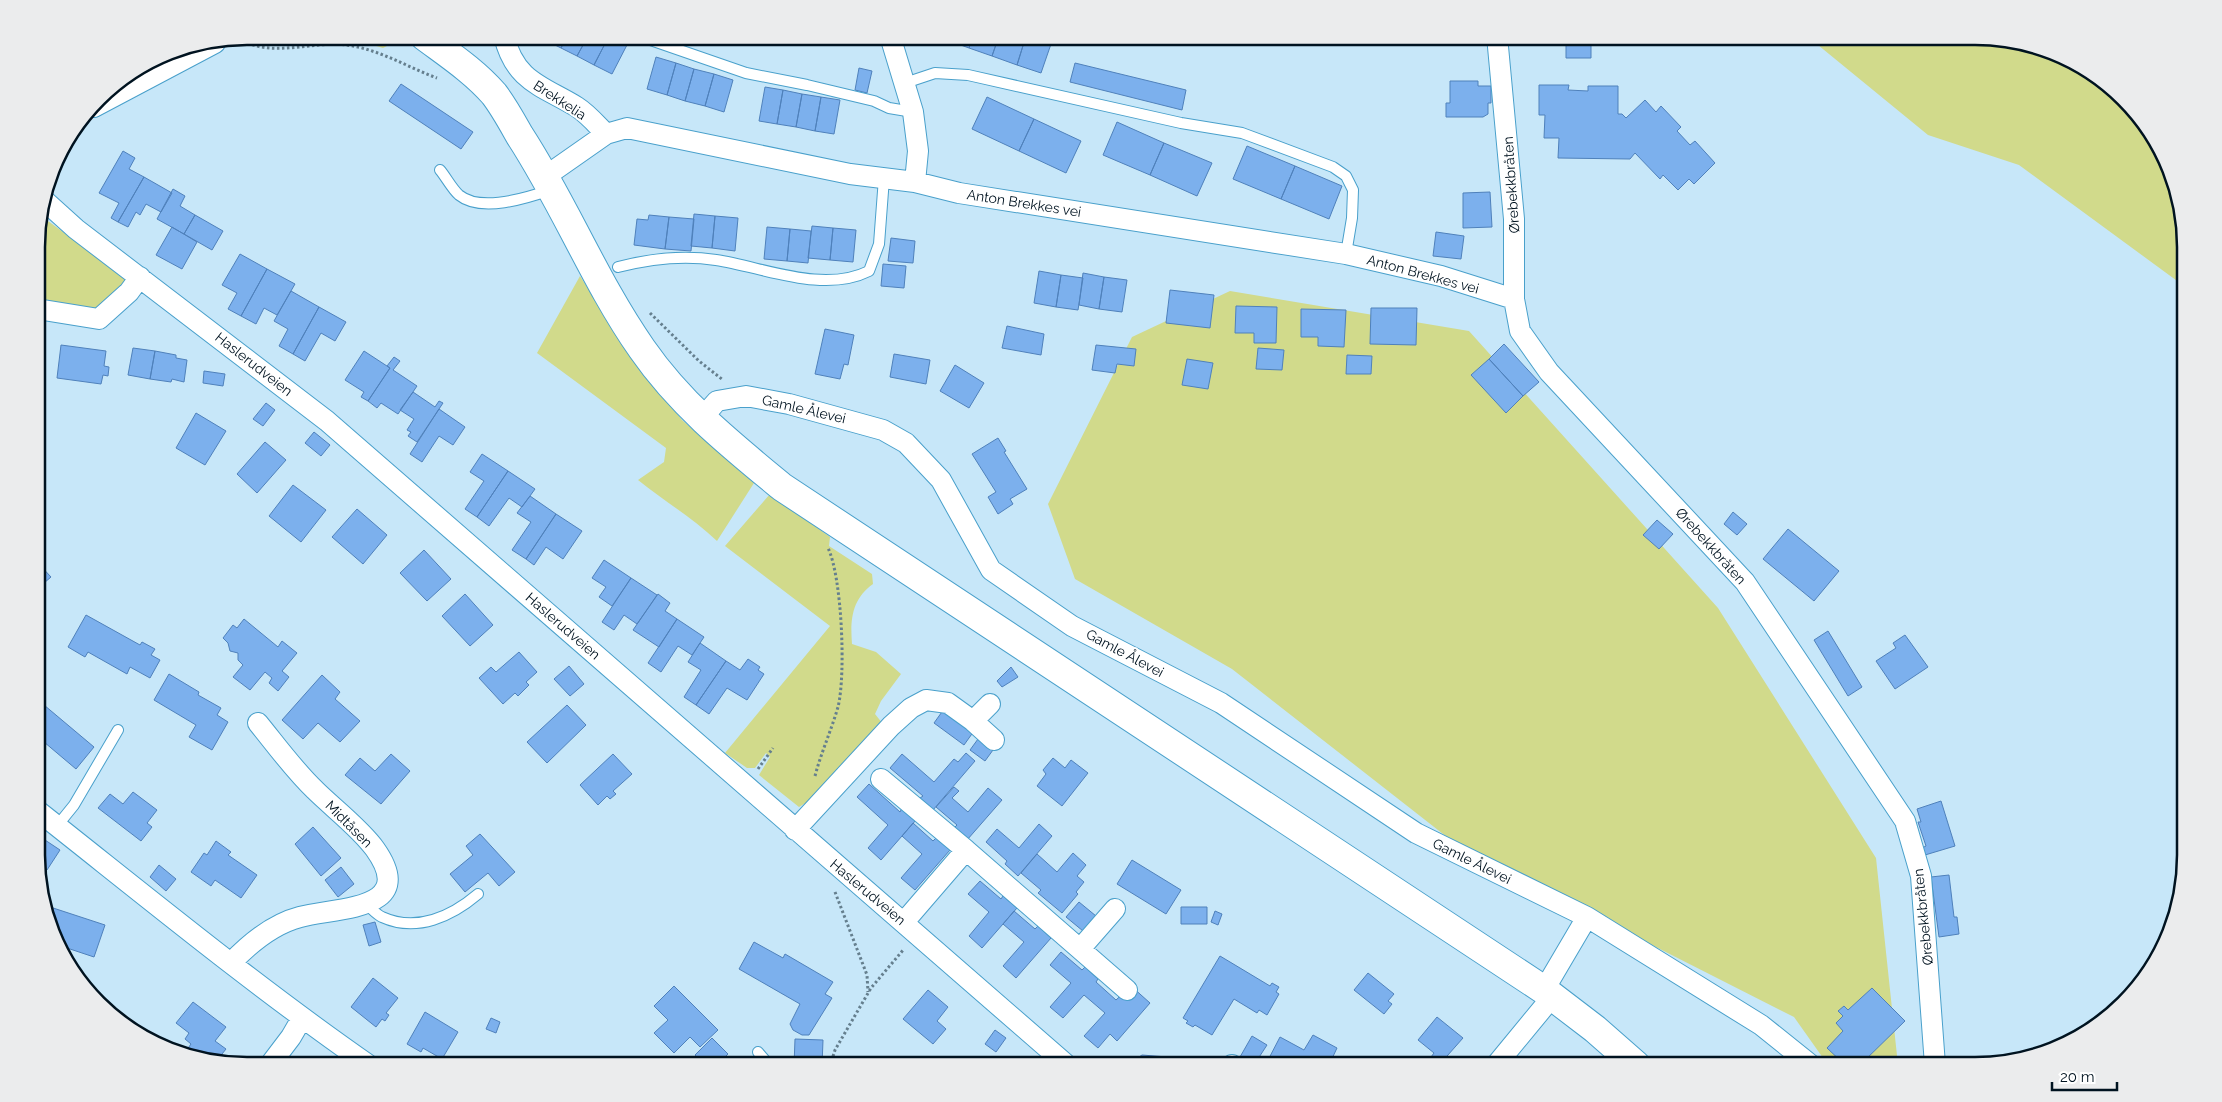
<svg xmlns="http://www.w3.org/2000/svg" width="2222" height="1102" font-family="Raleway,sans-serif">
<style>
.green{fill:#d1da8b}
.building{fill:#7cb0ed;stroke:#4f81bb}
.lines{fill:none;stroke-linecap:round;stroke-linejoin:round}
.service-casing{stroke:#49a0cb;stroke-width:12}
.minor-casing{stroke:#49a0cb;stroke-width:22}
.secondary-casing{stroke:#49a0cb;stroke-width:30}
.path{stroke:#657f8e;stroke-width:3;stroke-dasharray:2.5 2.5;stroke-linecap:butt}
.service{stroke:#fff;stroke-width:10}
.minor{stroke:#fff;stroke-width:20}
.secondary{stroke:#fff;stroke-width:28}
.labels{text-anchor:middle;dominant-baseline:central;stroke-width:4;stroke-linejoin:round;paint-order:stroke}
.street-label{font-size:14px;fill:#001320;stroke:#fff}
.rim{fill:none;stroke:#001320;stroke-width:2.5}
</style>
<rect width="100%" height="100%" fill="#c7e7f9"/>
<path class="green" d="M 258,36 L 375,36 L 387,46 L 383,48 C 344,34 306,38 265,40 Z
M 1813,36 L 1975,36 L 2068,58 L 2142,119 L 2170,167 L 2184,220 L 2184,286 L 2019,165 L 1928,135 L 1818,45 Z
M 41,216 L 128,279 L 129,283 L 96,310 L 37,303 L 37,233 Z
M 580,276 L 631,355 L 682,420 L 754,483 L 717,541 C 693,518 664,501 638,480 L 664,462 L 666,448 L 537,353 Z
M 1230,291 L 1469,331 L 1718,608 L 1876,858 L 1898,1065 L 1828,1065 L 1794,1017 L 1461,848 L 1232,669 L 1075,579 L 1048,504 L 1132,337 Z
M 770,494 L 830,537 L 829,546 L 872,574 L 873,584 C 852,599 850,619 852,644 L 876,652 L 901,674 L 881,701 L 875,714 L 883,724 L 817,796 L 799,807 L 759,775 L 770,757 L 766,753 L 755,768 L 747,768 L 725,753 L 830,626 L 725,546 Z"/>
<path class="building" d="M 544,36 L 567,36 L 561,48 L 543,39 Z
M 567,36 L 588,36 L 577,56 L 561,48 Z
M 588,36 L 609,36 L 594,65 L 577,56 Z
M 609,36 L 615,36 L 628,43 L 612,74 L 594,65 Z
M 945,36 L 973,36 L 969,48 L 944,39 Z
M 973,36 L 999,36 L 992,56 L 969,48 Z
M 999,36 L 1026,36 L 1017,65 L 992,56 Z
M 1026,36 L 1043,36 L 1042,40 L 1051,44 L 1041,73 L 1017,65 Z
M 1566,44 L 1591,44 L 1591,58 L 1566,58 Z
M 656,57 L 676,63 L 667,95 L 647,89 Z
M 676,63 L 694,69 L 685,101 L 667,95 Z
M 1075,63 L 1186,90 L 1182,110 L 1070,82 Z
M 859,68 L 872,71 L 867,93 L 855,90 Z
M 694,69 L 714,74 L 705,106 L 685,101 Z
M 714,74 L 733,80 L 724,112 L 705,106 Z
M 1450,81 L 1478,81 L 1478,86 L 1491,86 L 1491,103 L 1488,103 L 1488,114 L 1483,117 L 1446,117 L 1446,103 L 1450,103 Z
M 401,84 L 473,132 L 461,149 L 389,101 Z
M 1539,85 L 1569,85 L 1568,90 L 1588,91 L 1588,86 L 1618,86 L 1618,114 L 1622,114 L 1626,118 L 1645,100 L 1656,112 L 1661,106 L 1681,127 L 1677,131 L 1690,145 L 1695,141 L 1715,163 L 1694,184 L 1689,179 L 1678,190 L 1663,175 L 1660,179 L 1635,153 L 1630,159 L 1558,158 L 1559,138 L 1544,138 L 1545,115 L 1539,115 Z
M 765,87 L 783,90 L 777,124 L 759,121 Z
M 783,90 L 802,94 L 796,127 L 777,124 Z
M 802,94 L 821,97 L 815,131 L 796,127 Z
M 821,97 L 840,100 L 834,134 L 815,131 Z
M 987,97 L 1034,119 L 1019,151 L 972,129 Z
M 1034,119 L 1081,141 L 1066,173 L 1019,151 Z
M 1117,122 L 1164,143 L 1150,175 L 1103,155 Z
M 1164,143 L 1212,163 L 1197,196 L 1150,175 Z
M 1247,146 L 1295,166 L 1281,199 L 1233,179 Z
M 123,151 L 135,158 L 129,169 L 144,177 L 118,222 L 111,218 L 119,203 L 99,193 Z
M 1295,166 L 1342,186 L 1329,219 L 1281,199 Z
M 144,177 L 172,193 L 161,212 L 146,204 L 140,215 L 136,212 L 128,227 L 118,222 Z
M 173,189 L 185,196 L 180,206 L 195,215 L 184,234 L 157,219 Z
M 1490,192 L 1492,227 L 1463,228 L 1463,193 Z
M 694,214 L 715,216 L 712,248 L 691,246 Z
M 195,215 L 223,231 L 212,250 L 184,234 Z
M 649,215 L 669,217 L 665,249 L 634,245 L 637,219 L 648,220 Z
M 715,216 L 738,218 L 735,251 L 712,248 Z
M 669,217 L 694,219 L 691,251 L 665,249 Z
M 812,226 L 833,228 L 830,260 L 808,258 Z
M 172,227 L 197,242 L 182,269 L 156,255 Z
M 767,227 L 790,229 L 787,261 L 764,259 Z
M 833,228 L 856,230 L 853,262 L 830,260 Z
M 790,229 L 811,231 L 808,263 L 787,261 Z
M 1436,232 L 1464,236 L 1461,259 L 1433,256 Z
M 891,238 L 915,241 L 913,263 L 888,261 Z
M 240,254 L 267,269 L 241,316 L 228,309 L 237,293 L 222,285 Z
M 883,264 L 906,266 L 904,288 L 881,286 Z
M 267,269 L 295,284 L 277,315 L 264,308 L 256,324 L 241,316 Z
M 1039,271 L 1061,275 L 1056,307 L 1034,303 Z
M 1083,273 L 1104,277 L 1099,309 L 1079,305 Z
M 1061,275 L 1083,278 L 1078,310 L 1056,307 Z
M 1104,277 L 1127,280 L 1122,312 L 1099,309 Z
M 1170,290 L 1214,295 L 1210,328 L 1166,323 Z
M 291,291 L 319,307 L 293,354 L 279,346 L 288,329 L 274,321 Z
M 1236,306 L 1277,307 L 1276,343 L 1254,343 L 1254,333 L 1235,333 Z
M 319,307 L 346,322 L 335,341 L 321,333 L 305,361 L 293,354 Z
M 1371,308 L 1417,308 L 1416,345 L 1370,344 Z
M 1301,309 L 1346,310 L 1344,347 L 1318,346 L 1318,337 L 1301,337 Z
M 1007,326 L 1044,334 L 1041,355 L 1002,348 Z
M 825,329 L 854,335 L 848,365 L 844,364 L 840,379 L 815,374 Z
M 1504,344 L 1539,382 L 1523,396 L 1489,359 Z
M 61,345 L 106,351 L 104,366 L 109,367 L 108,376 L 103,375 L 101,384 L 57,378 Z
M 1096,345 L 1136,349 L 1134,366 L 1117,364 L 1115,373 L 1092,370 Z
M 133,348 L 155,351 L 150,379 L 128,375 Z
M 1258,348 L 1284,350 L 1282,370 L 1256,369 Z
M 155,351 L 176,355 L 176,358 L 187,360 L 184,382 L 172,379 L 171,382 L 150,379 Z
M 364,351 L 390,368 L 368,401 L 361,397 L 364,392 L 345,380 Z
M 894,354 L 930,360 L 926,384 L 890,377 Z
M 1347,355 L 1372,356 L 1371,374 L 1346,374 Z
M 394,357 L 400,361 L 393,370 L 417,386 L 398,414 L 381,403 L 377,408 L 368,401 L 390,368 L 387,366 Z
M 1187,359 L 1213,363 L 1208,389 L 1182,385 Z
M 1489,359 L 1523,396 L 1506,413 L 1471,375 Z
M 955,365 L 984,383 L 969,408 L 940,391 Z
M 204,371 L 225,374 L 223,386 L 203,383 Z
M 413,392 L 435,407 L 439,401 L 443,403 L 417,442 L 408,436 L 411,432 L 407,430 L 414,419 L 400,410 Z
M 266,403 L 275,410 L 263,426 L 253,419 Z
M 439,409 L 465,427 L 453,445 L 439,436 L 422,462 L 410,454 Z
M 196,413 L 226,431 L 205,465 L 176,448 Z
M 314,432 L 330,445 L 321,456 L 305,443 Z
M 998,438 L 1006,451 L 1004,452 L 1027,489 L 1010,499 L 1013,504 L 998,514 L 988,497 L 996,492 L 972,454 Z
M 265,442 L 286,460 L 257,493 L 237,474 Z
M 482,454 L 508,471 L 477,517 L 465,509 L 484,481 L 470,472 Z
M 508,471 L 535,489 L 522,507 L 509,498 L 489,526 L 477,517 Z
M 293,485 L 326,510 L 301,542 L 269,516 Z
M 530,496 L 556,514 L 526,559 L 512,550 L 531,522 L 517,513 Z
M 357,509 L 387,535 L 363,564 L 332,537 Z
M 1733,512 L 1747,524 L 1737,535 L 1724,524 Z
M 556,514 L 582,531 L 563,559 L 546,547 L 534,565 L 526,559 Z
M 1657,520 L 1673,534 L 1659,549 L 1643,535 Z
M 1788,529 L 1839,571 L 1814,601 L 1763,559 Z
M 424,550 L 451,579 L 427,601 L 400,573 Z
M 604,560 L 631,578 L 612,606 L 599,597 L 606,587 L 592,578 Z
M 37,562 L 51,577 L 37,589 Z
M 631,578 L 657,595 L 637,624 L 624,615 L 614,630 L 602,622 Z
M 465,594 L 493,625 L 470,646 L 442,616 Z
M 658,594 L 670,603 L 665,611 L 677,619 L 659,647 L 633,630 Z
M 86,615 L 140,645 L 142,642 L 155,649 L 151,655 L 160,660 L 150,678 L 130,667 L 127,674 L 88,652 L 85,657 L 68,647 Z
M 244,619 L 278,647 L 282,641 L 297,653 L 282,671 L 289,677 L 278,691 L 269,683 L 272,678 L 265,672 L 250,690 L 233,677 L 243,665 L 238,660 L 238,653 L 230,651 L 228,643 L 223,638 L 233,625 L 237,628 Z
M 677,619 L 704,637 L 692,655 L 678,646 L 661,672 L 648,663 Z
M 1828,631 L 1862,687 L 1848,696 L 1814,640 Z
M 1905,635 L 1928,667 L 1895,689 L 1876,661 L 1896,648 L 1893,643 Z
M 700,643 L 726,661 L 696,705 L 684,697 L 701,670 L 688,662 Z
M 519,652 L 537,672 L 526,682 L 529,685 L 518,696 L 515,693 L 503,704 L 479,678 L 491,667 L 496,672 Z
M 748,659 L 760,667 L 758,670 L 764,674 L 747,700 L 727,688 L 709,714 L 696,705 L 726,661 L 740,670 Z
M 569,666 L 584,684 L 570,696 L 554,679 Z
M 1011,667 L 1018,677 L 1002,687 L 997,681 Z
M 169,674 L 199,692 L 198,695 L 221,708 L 217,715 L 228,722 L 212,750 L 189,737 L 196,725 L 154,700 Z
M 322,675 L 340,692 L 335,699 L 360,721 L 340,742 L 318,723 L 303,739 L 282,720 Z
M 44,705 L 94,747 L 76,769 L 44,742 L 42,744 L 38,740 L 38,713 Z
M 567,705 L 586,725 L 547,763 L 527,742 Z
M 944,709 L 974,731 L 964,745 L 934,723 Z
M 978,739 L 993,750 L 985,761 L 970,750 Z
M 966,753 L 975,761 L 933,810 L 920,798 L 923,796 L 890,768 L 902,754 L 934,782 L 954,759 L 958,762 Z
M 391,754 L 410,771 L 381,804 L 345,775 L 360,758 L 375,771 Z
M 613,754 L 632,774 L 613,791 L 616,794 L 610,799 L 607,796 L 598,805 L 580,785 Z
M 1053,758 L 1065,768 L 1071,760 L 1088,773 L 1062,806 L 1037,786 L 1046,774 L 1043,770 Z
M 869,784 L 900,812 L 902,808 L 916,820 L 881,860 L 868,848 L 888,825 L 857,797 Z
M 954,787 L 959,791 L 952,798 L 968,812 L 988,788 L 1002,800 L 967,840 L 954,828 L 957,825 L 936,807 Z
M 133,792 L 157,810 L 147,823 L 152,827 L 141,841 L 98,808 L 110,794 L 123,804 Z
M 1941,801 L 1955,846 L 1925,855 L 1922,848 L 1926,846 L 1918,822 L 1921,822 L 1917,809 Z
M 913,823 L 933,841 L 936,838 L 950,850 L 915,890 L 901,878 L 922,854 L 902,836 Z
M 1039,824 L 1052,836 L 1018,876 L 1005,864 L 1007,861 L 986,842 L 997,829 L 1019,848 Z
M 313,827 L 341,858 L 321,876 L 295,844 Z
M 480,834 L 515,872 L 499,886 L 488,873 L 465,892 L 450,874 L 473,855 L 466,846 Z
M 45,840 L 60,850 L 47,870 L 38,863 L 38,850 Z
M 216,841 L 231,852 L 228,855 L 257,875 L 241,898 L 215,880 L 211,886 L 191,872 L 204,853 L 207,855 Z
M 1073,853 L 1086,865 L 1077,876 L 1084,882 L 1076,892 L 1078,894 L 1062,913 L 1038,893 L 1041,890 L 1021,873 L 1037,854 L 1057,872 Z
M 1132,860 L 1181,890 L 1166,914 L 1117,884 Z
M 159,865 L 176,879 L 166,891 L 150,877 Z
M 341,867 L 354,884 L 338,897 L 325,880 Z
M 1949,875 L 1954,917 L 1957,917 L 1959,934 L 1939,937 L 1931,877 Z
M 980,881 L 1001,899 L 1003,896 L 1017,908 L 982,948 L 969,936 L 989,912 L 968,894 Z
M 1079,902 L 1096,916 L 1083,931 L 1066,917 Z
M 44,905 L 105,925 L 94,957 L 58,945 L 52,935 Z
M 1181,907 L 1207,907 L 1207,924 L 1181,924 Z
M 1014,911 L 1035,929 L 1038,926 L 1051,938 L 1016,978 L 1003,966 L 1024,942 L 1003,924 Z
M 1215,911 L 1222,914 L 1218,925 L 1211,922 Z
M 375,922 L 381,942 L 369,946 L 363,925 Z
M 754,942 L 783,958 L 785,954 L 833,982 L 825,994 L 832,998 L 809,1035 L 802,1035 L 793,1030 L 790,1024 L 800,1004 L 739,969 Z
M 1061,952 L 1082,970 L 1085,967 L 1098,979 L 1096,982 L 1116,1000 L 1131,986 L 1150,1003 L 1117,1041 L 1110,1034 L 1098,1048 L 1084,1036 L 1105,1013 L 1084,995 L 1063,1018 L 1050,1007 L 1071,983 L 1050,965 Z
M 1220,956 L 1270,986 L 1272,983 L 1279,987 L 1276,992 L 1279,994 L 1267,1015 L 1259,1010 L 1257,1013 L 1234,999 L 1212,1035 L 1195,1025 L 1193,1027 L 1186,1023 L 1188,1021 L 1183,1018 Z
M 1368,973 L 1394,994 L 1388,1001 L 1392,1004 L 1384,1014 L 1354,990 Z
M 373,978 L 398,998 L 386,1013 L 389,1015 L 385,1021 L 382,1019 L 376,1027 L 351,1007 Z
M 674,986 L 718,1030 L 700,1047 L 690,1037 L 674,1053 L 654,1033 L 668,1020 L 654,1006 Z
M 1872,988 L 1905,1021 L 1860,1065 L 1845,1065 L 1827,1048 L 1843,1031 L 1836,1023 L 1843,1016 L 1838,1011 L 1844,1006 L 1848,1010 Z
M 928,990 L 948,1007 L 937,1021 L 946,1029 L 933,1044 L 903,1019 Z
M 193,1002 L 226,1027 L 215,1041 L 226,1049 L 218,1059 L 186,1051 L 191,1044 L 185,1039 L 189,1033 L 176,1023 Z
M 425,1012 L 458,1032 L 442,1059 L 423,1048 L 421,1052 L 407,1044 Z
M 1437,1017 L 1463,1038 L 1440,1064 L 1431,1057 L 1434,1053 L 1418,1040 Z
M 491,1018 L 500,1022 L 496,1033 L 486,1029 Z
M 995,1030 L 1006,1038 L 996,1052 L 985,1044 Z
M 1313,1035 L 1337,1048 L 1329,1065 L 1274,1065 L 1267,1062 L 1280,1037 L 1304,1050 Z
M 1252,1036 L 1267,1045 L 1254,1065 L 1240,1057 Z
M 712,1038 L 728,1054 L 716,1066 L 705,1066 L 695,1055 Z
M 795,1039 L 823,1040 L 822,1066 L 794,1066 Z
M 1142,1055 L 1180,1058 L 1179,1066 L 1138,1066 L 1139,1057 Z"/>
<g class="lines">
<defs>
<path id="service" d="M 639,36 L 746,73 L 807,85 L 874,101 L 889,108 L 913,112
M 905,83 L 935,73 L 968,75 L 1181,123 L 1242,133 L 1333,167 L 1346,176 L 1353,190 L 1352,218 L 1346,254
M 440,170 C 446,177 452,189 459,195 C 481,213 527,198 550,190
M 618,267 C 649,259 684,255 716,260 C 763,267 823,294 869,271 L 879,244 L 884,178
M 57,826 L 74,805 L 118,730
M 367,905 C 371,908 377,915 382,917 C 417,933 452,916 478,894
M 758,1052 L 770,1066"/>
<path id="minor" d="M 504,36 C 515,82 543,86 577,107 C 588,114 597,125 606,134
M 890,36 L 913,112 L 918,151 L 915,182
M 1497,36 L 1514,219 L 1514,299 L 1520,331 L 1549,372 L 1745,582 L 1905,821 L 1921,876 L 1935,1065
M 94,107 L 215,43
M 546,176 L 606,134 L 627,128 L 850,174 L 915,182 L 959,193 L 1346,254 L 1441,276 L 1514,299
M 45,201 L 76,229 L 327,421 L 1068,1066
M 37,309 L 99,319 L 129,292 L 140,277
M 701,419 L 717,401 L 746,396 L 789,404 L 883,430 L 906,443 L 941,480 L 991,570 L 1072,626 L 1221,703 L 1416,833 L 1587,917 L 1544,990
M 973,721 L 990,704
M 881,779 L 966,850
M 38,811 C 147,897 255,986 370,1066
M 795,830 L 891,726 L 911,708 L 926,700 L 948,703 L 973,721 L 994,740
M 1587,917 L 1761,1025 L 1811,1065
M 904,922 L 966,850 L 1127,990
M 1080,949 L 1115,909
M 231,963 C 250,943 273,924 300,917 C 338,907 419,911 375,849 C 361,829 332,807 315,790 C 294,770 276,745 258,723
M 1496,1065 L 1552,997
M 269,1066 L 291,1037 L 302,1018
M 1232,1066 L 1232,1065"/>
<path id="secondary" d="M 424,36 C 448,54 474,71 494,94 C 504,107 512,122 520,136 C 565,205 595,282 642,349 C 680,404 731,445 782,487 L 1544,990 L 1595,1029 L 1636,1065"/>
</defs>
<use href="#service" class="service-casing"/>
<use href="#minor" class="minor-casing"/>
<use href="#secondary" class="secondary-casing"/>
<path class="path" d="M 243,41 C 274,57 313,41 346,45 C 379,49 407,67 437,78
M 650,313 L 699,361 L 723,380
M 758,769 L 773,748
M 815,776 C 821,753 831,731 838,707 C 846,675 842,577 828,548
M 835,892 L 867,975 L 868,992
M 830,1066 L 835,1050 L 871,988 L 904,949"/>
<use href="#service" class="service"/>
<use href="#minor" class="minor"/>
<use href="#secondary" class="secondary"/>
</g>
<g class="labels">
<g class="street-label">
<text transform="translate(560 100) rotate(33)">Brekkelia</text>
<text transform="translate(1511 185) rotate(-94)">Ørebekkbråten</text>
<text transform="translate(1024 203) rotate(9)">Anton Brekkes vei</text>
<text transform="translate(1423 274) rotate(15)">Anton Brekkes vei</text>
<text transform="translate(254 364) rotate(38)">Haslerudveien</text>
<text transform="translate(804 409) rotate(13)">Gamle Ålevei</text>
<text transform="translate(1711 546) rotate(48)">Ørebekkbråten</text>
<text transform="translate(563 626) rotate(41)">Haslerudveien</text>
<text transform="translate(1125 653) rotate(28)">Gamle Ålevei</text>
<text transform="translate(349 824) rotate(45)">Midtåsen</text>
<text transform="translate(1472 861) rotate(26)">Gamle Ålevei</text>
<text transform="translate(868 892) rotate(40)">Haslerudveien</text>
<text transform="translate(1923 917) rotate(-96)">Ørebekkbråten</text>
</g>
</g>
<path d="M0 0H2222V1102H0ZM247 45H1975A202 202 0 0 1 2177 247V855A202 202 0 0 1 1975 1057H247A202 202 0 0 1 45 855V247A202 202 0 0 1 247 45Z" fill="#ebeced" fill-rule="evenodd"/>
<path class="rim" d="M247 45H1975A202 202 0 0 1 2177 247V855A202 202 0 0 1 1975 1057H247A202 202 0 0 1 45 855V247A202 202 0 0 1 247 45Z"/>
<path d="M2052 1082v8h65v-8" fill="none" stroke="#001320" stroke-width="2.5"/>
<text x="2060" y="1082" font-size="15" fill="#001320" stroke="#ffffff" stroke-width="4" paint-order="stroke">20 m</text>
</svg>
